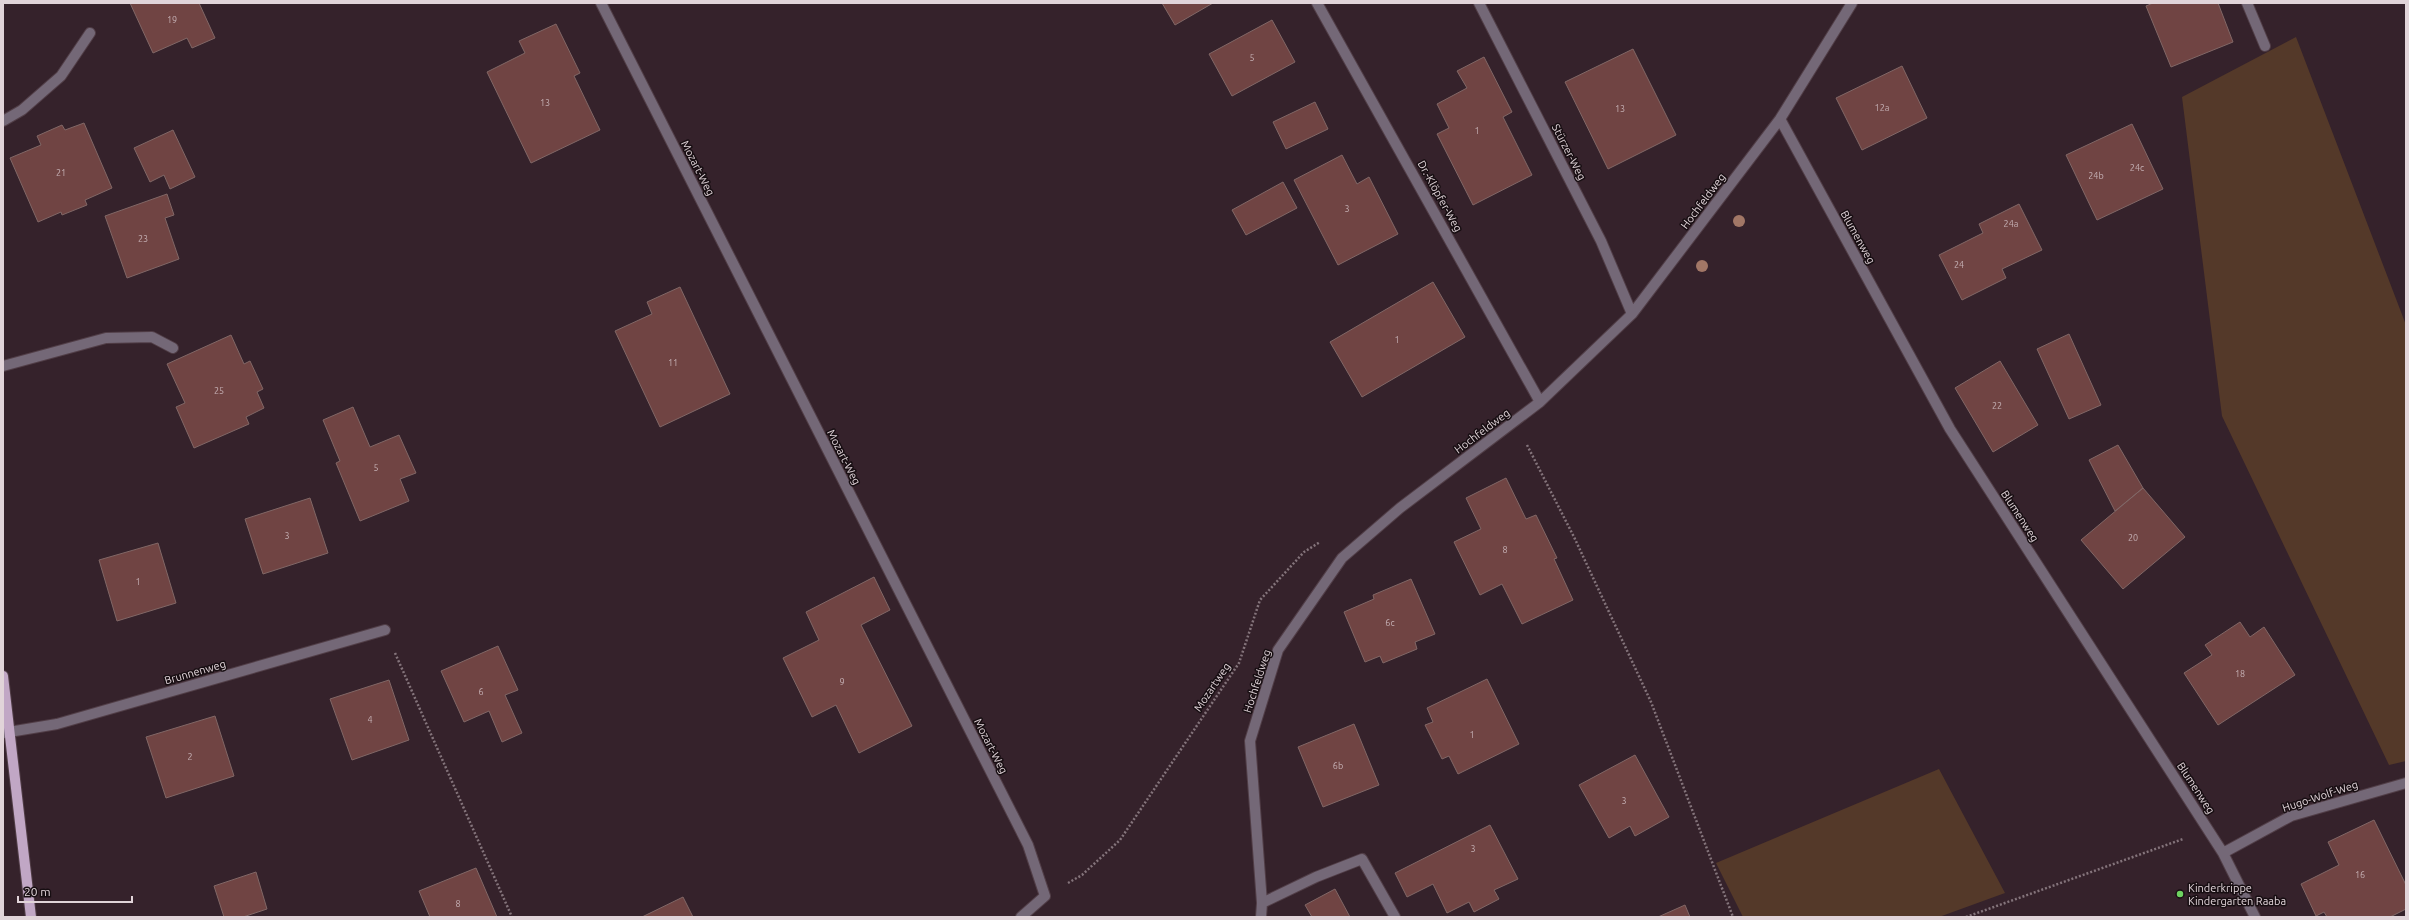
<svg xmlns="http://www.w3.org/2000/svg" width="2409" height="920" font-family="Ubuntu,sans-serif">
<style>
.green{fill:#543929}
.building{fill:#704443;stroke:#816766}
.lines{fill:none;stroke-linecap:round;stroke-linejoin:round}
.minor-casing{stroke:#513e47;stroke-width:12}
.major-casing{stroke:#513e47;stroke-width:12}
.path{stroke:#84747b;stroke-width:2.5;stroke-dasharray:2 2;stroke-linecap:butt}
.minor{stroke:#746877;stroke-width:10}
.major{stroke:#c1a7c5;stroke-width:10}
.tree{fill:#a27766}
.poi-dot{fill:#6ed361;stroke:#170e12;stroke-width:1.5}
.labels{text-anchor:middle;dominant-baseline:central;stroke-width:3;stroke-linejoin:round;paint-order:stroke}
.number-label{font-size:9px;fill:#c5b0b4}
.street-label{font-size:11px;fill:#e1d4d9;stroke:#170e12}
.poi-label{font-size:11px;fill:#e1d4d9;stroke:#170e12;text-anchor:start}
</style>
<rect width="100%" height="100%" fill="#35222b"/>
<path class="green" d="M 2296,37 L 2406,325 L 2406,761 L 2389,765 L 2222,416 L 2182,97 Z
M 1939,769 L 2005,893 L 1939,917 L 1743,917 L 1716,863 Z"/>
<path class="building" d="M 130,3 L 199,3 L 215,38 L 192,48 L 187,38 L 153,53 Z
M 1162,3 L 1213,3 L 1175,25 Z
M 2153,3 L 2218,3 L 2233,42 L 2171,67 L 2146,6 Z
M 1272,20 L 1295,62 L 1232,96 L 1209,54 Z
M 556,24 L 580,73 L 574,76 L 600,130 L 531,163 L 487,72 L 525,53 L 519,41 Z
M 1633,49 L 1676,135 L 1608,169 L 1565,82 Z
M 1484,57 L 1512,112 L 1503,117 L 1532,175 L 1473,205 L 1437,134 L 1449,128 L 1437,104 L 1467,88 L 1457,71 Z
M 1902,66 L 1927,118 L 1862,150 L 1836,98 Z
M 1315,102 L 1328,129 L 1286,149 L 1273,122 Z
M 84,123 L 112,188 L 85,200 L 87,205 L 62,215 L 61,212 L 38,222 L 10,158 L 41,145 L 37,136 L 62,125 L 65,130 Z
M 2132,124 L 2163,189 L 2097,220 L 2066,155 Z
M 173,130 L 195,177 L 170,189 L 164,175 L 150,182 L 134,148 Z
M 1342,155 L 1357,184 L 1369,177 L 1398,234 L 1338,265 L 1294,180 Z
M 1283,182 L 1297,208 L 1246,235 L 1232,210 Z
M 167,194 L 174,215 L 165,218 L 179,259 L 127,278 L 105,216 Z
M 2019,204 L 2042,250 L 2002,269 L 2006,278 L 1962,300 L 1939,255 L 1983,233 L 1979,224 Z
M 1433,282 L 1465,337 L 1362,397 L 1330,342 Z
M 680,287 L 730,394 L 660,427 L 615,331 L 652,314 L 647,302 Z
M 2069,334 L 2101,405 L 2069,419 L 2037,349 Z
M 231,335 L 244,364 L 250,361 L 263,389 L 257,392 L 264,408 L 246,417 L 249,424 L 194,448 L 176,407 L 185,403 L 167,364 Z
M 2000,361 L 2038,425 L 1993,452 L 1955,388 Z
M 353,407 L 370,447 L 399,435 L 416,473 L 400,479 L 409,501 L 360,521 L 336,463 L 340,461 L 323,420 Z
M 2118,445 L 2143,488 L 2115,511 L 2089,460 Z
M 1506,478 L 1526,519 L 1536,515 L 1557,558 L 1554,559 L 1573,600 L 1522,624 L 1502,584 L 1480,595 L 1454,542 L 1481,529 L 1466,498 Z
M 2143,488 L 2185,537 L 2123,589 L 2081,540 Z
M 310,498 L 328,553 L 263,574 L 245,519 Z
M 158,543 L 176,603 L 117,621 L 99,560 Z
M 874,577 L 890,610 L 861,625 L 912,726 L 859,753 L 836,705 L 812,717 L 783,658 L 819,640 L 806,612 Z
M 1411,579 L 1435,634 L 1415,642 L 1417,649 L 1383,663 L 1380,656 L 1365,662 L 1344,612 L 1374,599 L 1373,595 Z
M 2240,622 L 2250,637 L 2264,627 L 2295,675 L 2218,725 L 2184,673 L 2212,655 L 2205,645 Z
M 498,646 L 518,690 L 505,695 L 522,733 L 502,742 L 489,711 L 464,722 L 441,671 Z
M 1487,679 L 1519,744 L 1458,774 L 1449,756 L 1442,759 L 1425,725 L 1433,722 L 1427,708 Z
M 389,680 L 409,740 L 352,760 L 330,699 Z
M 215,716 L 234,776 L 166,798 L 146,737 Z
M 1354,724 L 1379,785 L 1323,807 L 1298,747 Z
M 1635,755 L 1669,817 L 1635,836 L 1630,826 L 1609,838 L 1579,785 Z
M 2374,820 L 2406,885 L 2406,909 L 2390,917 L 2327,917 L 2324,912 L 2316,916 L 2301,884 L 2339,865 L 2328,842 Z
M 1490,825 L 1518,879 L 1494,890 L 1499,899 L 1474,912 L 1469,902 L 1447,913 L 1433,884 L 1407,897 L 1395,873 Z
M 476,868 L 497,917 L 430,917 L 419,891 Z
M 256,872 L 267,909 L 243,917 L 224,917 L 214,886 Z
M 1335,889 L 1350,917 L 1312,917 L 1305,905 Z
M 683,897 L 693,917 L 642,917 Z
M 1685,905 L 1690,917 L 1658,917 Z"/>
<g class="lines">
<defs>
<path id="minor" d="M 601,3 L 1028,845 L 1045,896 L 1021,917
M 1317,3 L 1540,402
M 1479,3 L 1601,241 L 1632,314
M 2247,3 L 2265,46
M 1780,119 L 1950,429 L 2223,853 L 2255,917
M 3,121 L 22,110 L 61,76 L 90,33
M 3,366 L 106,338 L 152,337 L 173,348
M 3,733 L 57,724 L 385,630
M 2223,853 L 2291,816 L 2406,783
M 1262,903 L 1316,877 L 1362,859 L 1395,917
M 1261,917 L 1262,903 L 1250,741 L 1278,650 L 1342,558 L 1400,508 L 1540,402 L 1632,314 L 1780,119 L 1852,3"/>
<path id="major" d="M 3,676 L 31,917"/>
</defs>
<use href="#minor" class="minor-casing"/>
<use href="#major" class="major-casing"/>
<path class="path" d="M 1527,445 L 1574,537 L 1651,702 L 1733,917
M 395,653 L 512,917
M 1068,883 L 1082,875 L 1120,840 L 1239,663 L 1260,600 L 1304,552 L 1320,542
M 1966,917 L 2183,839"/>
<use href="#minor" class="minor"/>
<use href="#major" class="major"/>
</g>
<g class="tree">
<circle cx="1739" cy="221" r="6"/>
<circle cx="1702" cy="266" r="6"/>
</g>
<circle class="poi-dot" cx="2180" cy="894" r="4"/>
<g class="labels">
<g class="number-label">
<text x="172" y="20">19</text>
<text x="1252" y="58">5</text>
<text x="545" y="103">13</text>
<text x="1882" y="108">12a</text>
<text x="1620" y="109">13</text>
<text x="1477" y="131">1</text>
<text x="2137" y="168">24c</text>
<text x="61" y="173">21</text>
<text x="2096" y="176">24b</text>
<text x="1347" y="209">3</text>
<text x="2011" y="224">24a</text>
<text x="143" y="239">23</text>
<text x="1959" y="265">24</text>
<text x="1397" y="340">1</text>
<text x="673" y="363">11</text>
<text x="219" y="391">25</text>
<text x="1997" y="406">22</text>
<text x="376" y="468">5</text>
<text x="287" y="536">3</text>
<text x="2133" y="538">20</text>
<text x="1505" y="550">8</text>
<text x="138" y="582">1</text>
<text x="1390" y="623">6c</text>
<text x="2240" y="674">18</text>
<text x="842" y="682">9</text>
<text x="481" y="692">6</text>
<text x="370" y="720">4</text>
<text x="1472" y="735">1</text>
<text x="190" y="757">2</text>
<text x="1338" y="766">6b</text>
<text x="1624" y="801">3</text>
<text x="1473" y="849">3</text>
<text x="2360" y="875">16</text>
<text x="458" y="904">8</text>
</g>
<g class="street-label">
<text transform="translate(1569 152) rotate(63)">Stürzer-Weg</text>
<text transform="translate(698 168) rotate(63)">Mozart-Weg</text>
<text transform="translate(1440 196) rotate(61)">Dr.-Klöpfer-Weg</text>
<text transform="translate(1703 201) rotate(-53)">Hochfeldweg</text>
<text transform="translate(1858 237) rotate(61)">Blumenweg</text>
<text transform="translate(1482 431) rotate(-37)">Hochfeldweg</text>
<text transform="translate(844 457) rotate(63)">Mozart-Weg</text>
<text transform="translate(2020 516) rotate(57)">Blumenweg</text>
<text transform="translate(195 672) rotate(-16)">Brunnenweg</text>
<text transform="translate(1257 681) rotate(-72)">Hochfeldweg</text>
<text transform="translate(1212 687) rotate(-56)">Mozartweg</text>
<text transform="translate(991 746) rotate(63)">Mozart-Weg</text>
<text transform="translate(2196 788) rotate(57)">Blumenweg</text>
<text transform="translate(2320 796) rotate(-18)">Hugo-Wolf-Weg</text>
</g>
<g class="poi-label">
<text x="2188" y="888">Kinderkrippe<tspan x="2188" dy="13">Kindergarten Raaba</tspan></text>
</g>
</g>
<rect width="2409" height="920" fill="none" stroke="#e1d4d9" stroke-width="8"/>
<path d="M18 896v6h114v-6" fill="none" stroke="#e1d4d9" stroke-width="2"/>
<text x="24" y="896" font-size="12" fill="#e1d4d9" stroke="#170e12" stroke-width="3" paint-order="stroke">20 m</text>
</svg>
